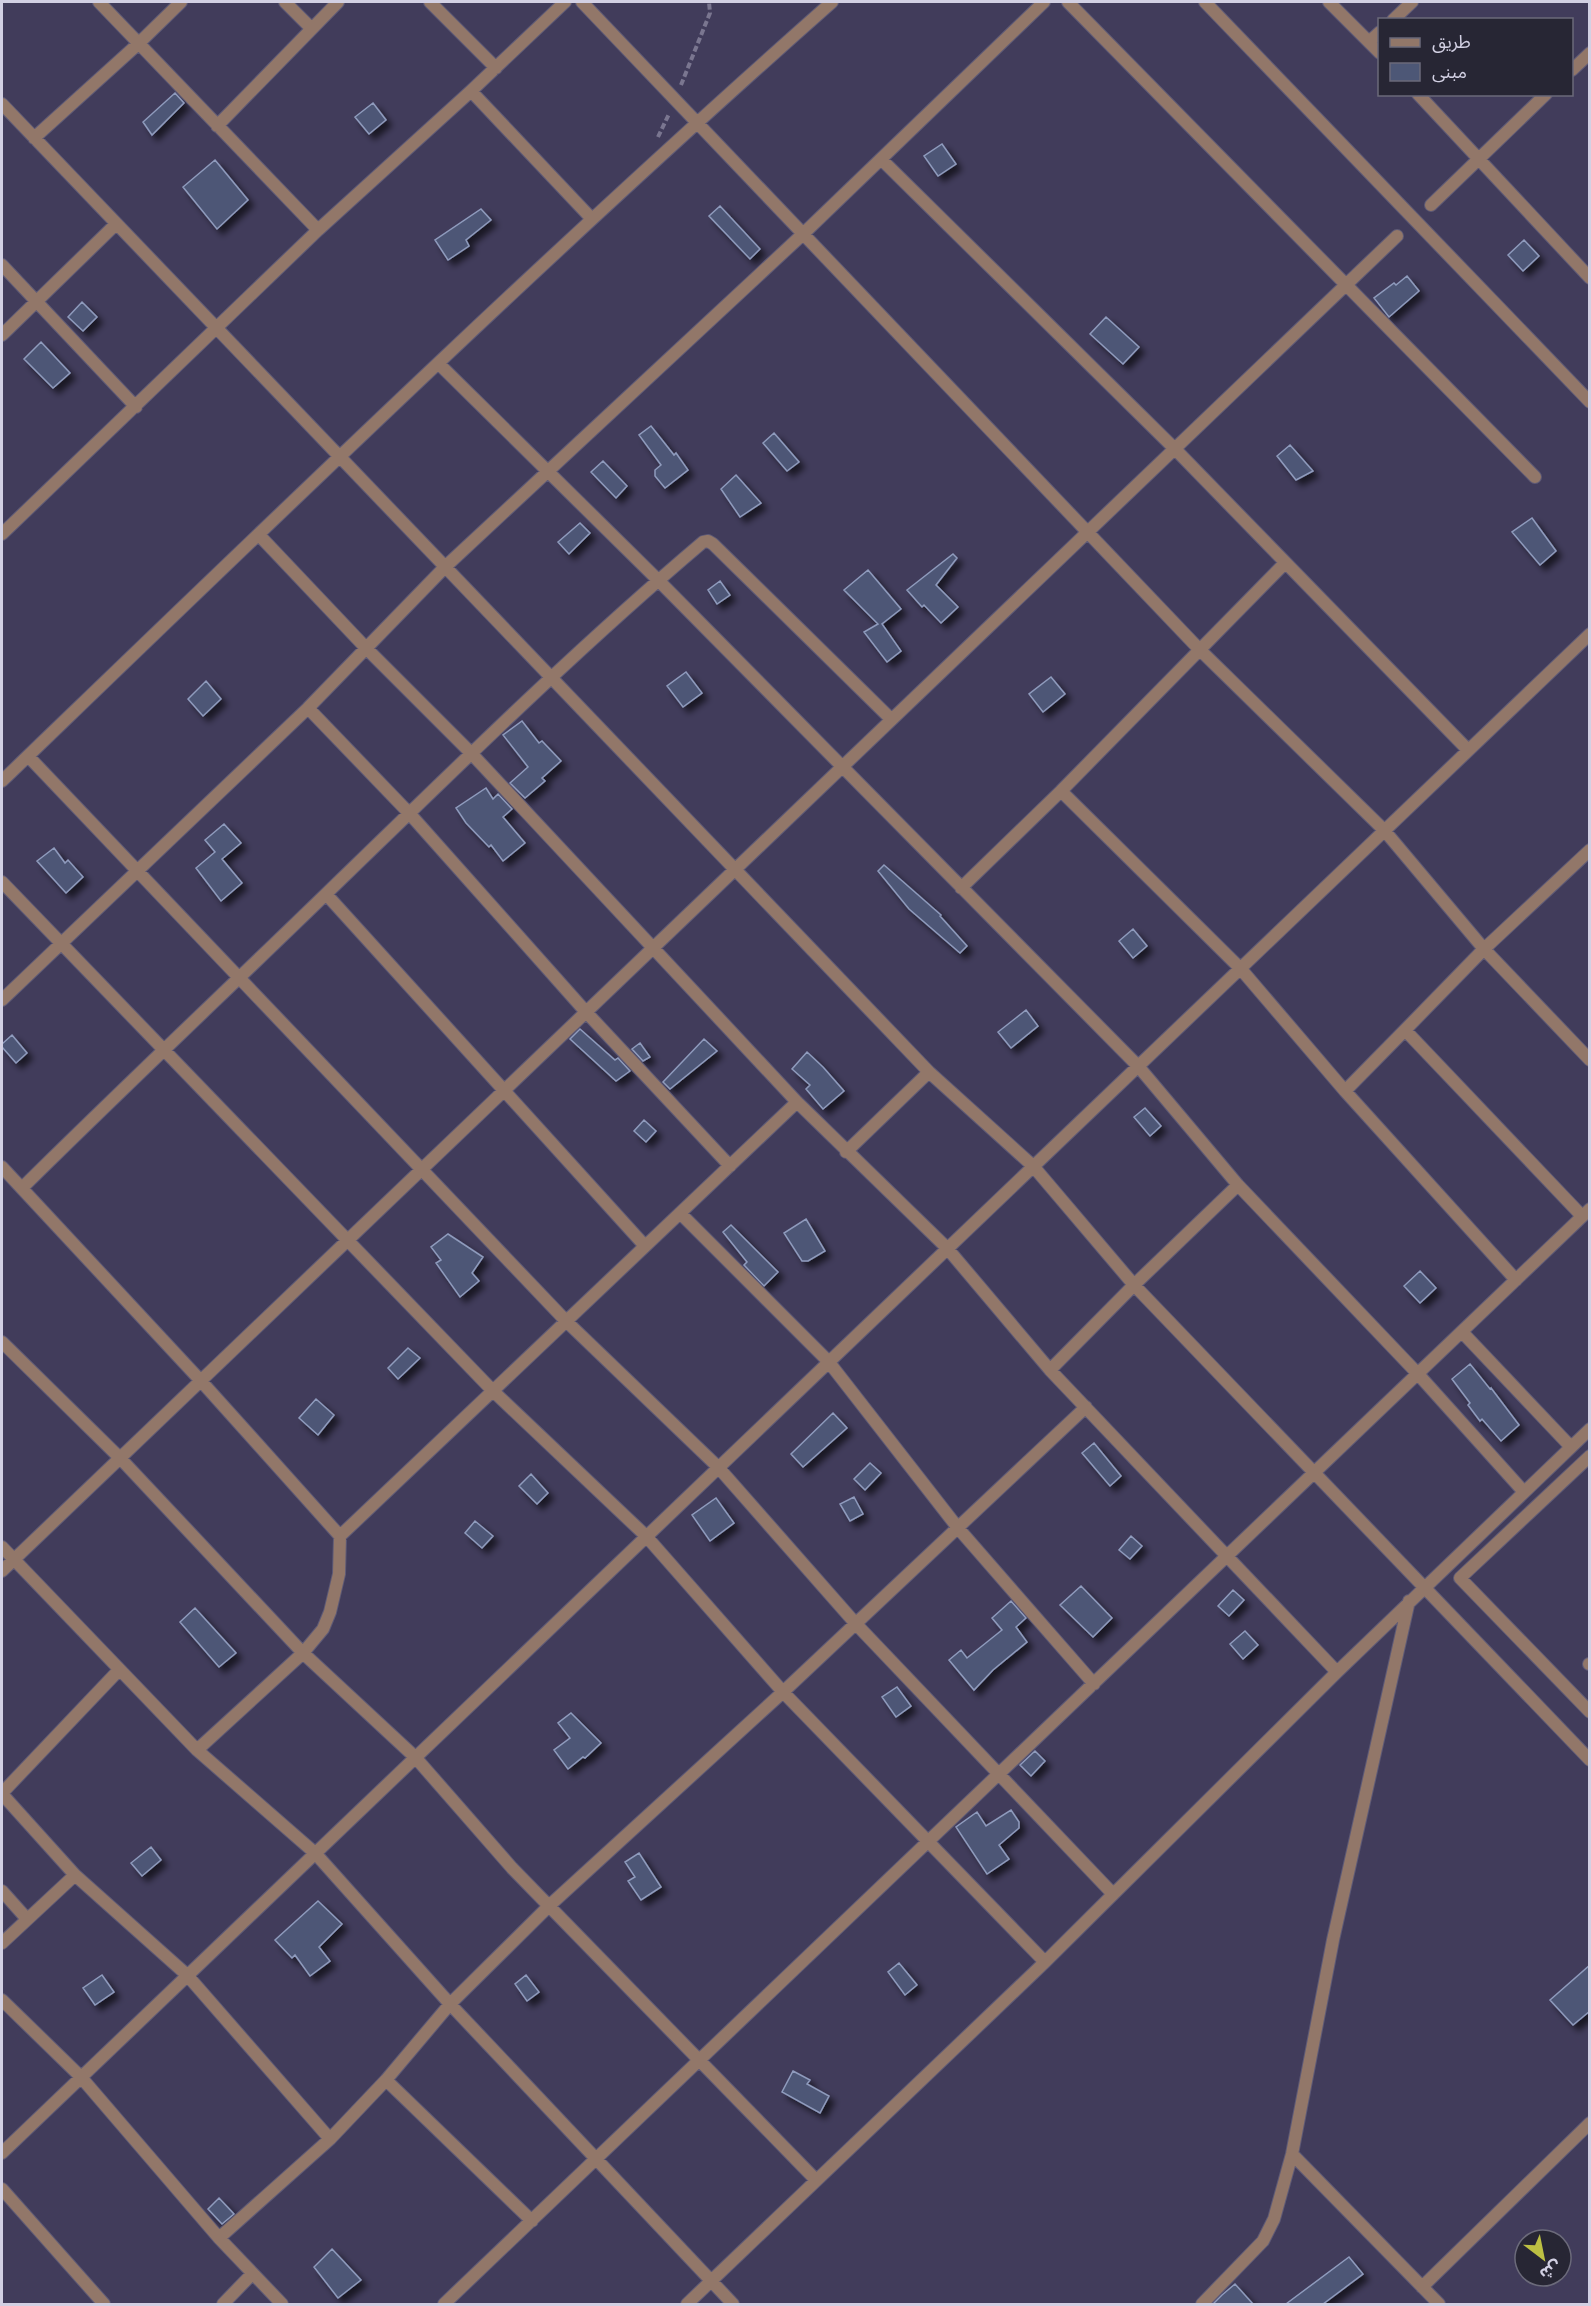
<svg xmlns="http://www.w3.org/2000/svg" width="1591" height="2306" font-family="'Varela Round','Noto Sans Arabic',sans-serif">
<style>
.building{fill:#4d5776;stroke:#8f9bbd;stroke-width:1.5;filter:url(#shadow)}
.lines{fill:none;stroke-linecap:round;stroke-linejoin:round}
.minor-casing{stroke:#5e5a76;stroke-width:14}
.path{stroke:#7a7690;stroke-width:4;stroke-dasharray:6 3;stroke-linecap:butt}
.minor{stroke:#927769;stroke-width:12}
</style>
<defs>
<filter id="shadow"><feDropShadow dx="5.5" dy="5.5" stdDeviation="3" flood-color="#0009"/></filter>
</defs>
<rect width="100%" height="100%" fill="#413c5b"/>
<path class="building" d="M 175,93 L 184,103 L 152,135 L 143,122 Z
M 373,103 L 386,120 L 369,134 L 355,117 Z
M 942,144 L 956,164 L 938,176 L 924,156 Z
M 215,160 L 248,200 L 217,229 L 183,187 Z
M 720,206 L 760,249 L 750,259 L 709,216 Z
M 481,209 L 491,220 L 466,240 L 469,246 L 448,260 L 435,240 Z
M 1524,240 L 1539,256 L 1523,271 L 1508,255 Z
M 1407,276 L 1419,291 L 1389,317 L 1374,298 L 1394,283 L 1396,285 Z
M 82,302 L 97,317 L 83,331 L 68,317 Z
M 1106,317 L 1139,347 L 1123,364 L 1090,334 Z
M 41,342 L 70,373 L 53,388 L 24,359 Z
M 651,426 L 674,455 L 676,453 L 688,470 L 665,488 L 655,476 L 655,470 L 661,465 L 639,435 Z
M 774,433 L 799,462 L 787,471 L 763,443 Z
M 1290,445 L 1313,471 L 1296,480 L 1277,456 Z
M 603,461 L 627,486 L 616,498 L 591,472 Z
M 736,475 L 761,503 L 740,517 L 721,489 Z
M 1532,518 L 1556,551 L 1540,565 L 1512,532 Z
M 580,523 L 590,533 L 569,554 L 558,542 Z
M 953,554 L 957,558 L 936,585 L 958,607 L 941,623 L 924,605 L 922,607 L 907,590 Z
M 868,570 L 901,609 L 882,624 L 901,651 L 887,662 L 864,632 L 878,624 L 844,590 Z
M 720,581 L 730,595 L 717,604 L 708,590 Z
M 686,672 L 702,693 L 683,707 L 667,686 Z
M 1051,677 L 1065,694 L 1043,712 L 1029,694 Z
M 206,681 L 221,699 L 203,716 L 188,699 Z
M 522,721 L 539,743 L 542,741 L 561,761 L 542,778 L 545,781 L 525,798 L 510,783 L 528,767 L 503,735 Z
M 486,788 L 493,799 L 498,794 L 512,809 L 503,817 L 525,843 L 503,861 L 491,845 L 489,847 L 466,823 L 456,808 Z
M 224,824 L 241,843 L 222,859 L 242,883 L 221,901 L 196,868 L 215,852 L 205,840 Z
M 54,848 L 65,863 L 68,860 L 83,877 L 66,893 L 37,861 Z
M 884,865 L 941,915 L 940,916 L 967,946 L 960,953 L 909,909 L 878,871 Z
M 1133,929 L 1147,946 L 1133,958 L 1119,941 Z
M 1026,1010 L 1038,1026 L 1011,1048 L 998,1032 Z
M 580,1029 L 615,1060 L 618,1058 L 630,1071 L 616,1081 L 570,1039 Z
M 12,1035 L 27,1053 L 16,1063 L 2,1047 L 2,1044 Z
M 704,1039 L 717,1051 L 670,1089 L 663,1082 Z
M 640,1043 L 650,1057 L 643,1061 L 632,1049 Z
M 807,1052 L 823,1067 L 844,1091 L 823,1109 L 806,1089 L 810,1085 L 792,1069 Z
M 1145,1108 L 1161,1126 L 1150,1136 L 1134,1117 Z
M 644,1120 L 656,1131 L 646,1142 L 634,1131 Z
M 806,1219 L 825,1251 L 808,1261 L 802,1261 L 784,1233 Z
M 731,1225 L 778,1272 L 764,1286 L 744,1265 L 747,1262 L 723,1232 Z
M 448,1234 L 483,1257 L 472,1273 L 479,1281 L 460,1297 L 436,1263 L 441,1260 L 431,1247 Z
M 1420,1271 L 1436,1288 L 1420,1303 L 1404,1286 Z
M 408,1348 L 420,1358 L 398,1379 L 388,1368 Z
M 1470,1364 L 1490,1389 L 1491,1388 L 1519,1425 L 1501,1441 L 1482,1419 L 1480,1421 L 1468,1405 L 1470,1403 L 1452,1379 Z
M 316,1399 L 334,1415 L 318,1435 L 299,1418 Z
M 833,1413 L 847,1428 L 803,1467 L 791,1454 Z
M 1094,1443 L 1121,1476 L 1110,1486 L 1082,1453 Z
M 870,1463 L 881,1473 L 865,1490 L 854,1479 Z
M 531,1474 L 548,1493 L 537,1504 L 519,1486 Z
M 854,1497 L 863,1514 L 850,1521 L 840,1504 Z
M 716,1498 L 734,1523 L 710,1541 L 692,1515 Z
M 475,1521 L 493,1536 L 482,1548 L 465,1533 Z
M 1131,1536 L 1142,1546 L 1130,1559 L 1119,1550 Z
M 1081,1586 L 1112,1618 L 1093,1637 L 1060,1605 Z
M 1233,1590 L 1244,1600 L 1229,1616 L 1218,1606 Z
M 1011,1601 L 1026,1618 L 1016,1627 L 1027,1642 L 993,1670 L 974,1690 L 949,1660 L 961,1650 L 967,1658 L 1002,1630 L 992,1618 Z
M 195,1608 L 236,1653 L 219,1667 L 180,1622 Z
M 1245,1631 L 1258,1645 L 1243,1659 L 1230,1644 Z
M 897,1687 L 911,1706 L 896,1717 L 882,1697 Z
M 571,1713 L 601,1743 L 585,1758 L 583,1757 L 568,1769 L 554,1750 L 570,1738 L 558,1723 Z
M 1035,1751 L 1045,1761 L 1031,1776 L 1020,1765 Z
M 1011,1810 L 1019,1822 L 1019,1828 L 999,1845 L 1009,1859 L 987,1874 L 956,1827 L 977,1812 L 986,1826 Z
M 151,1847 L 161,1860 L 142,1876 L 131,1863 Z
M 639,1853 L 661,1887 L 641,1900 L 628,1881 L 635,1877 L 625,1862 Z
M 318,1901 L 342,1924 L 319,1947 L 330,1961 L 310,1976 L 295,1955 L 292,1958 L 275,1940 Z
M 899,1963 L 917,1985 L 905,1995 L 888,1972 Z
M 1590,1965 L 1590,2011 L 1573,2025 L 1550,2000 Z
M 102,1975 L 114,1992 L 95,2005 L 83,1988 Z
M 526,1975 L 539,1992 L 527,2001 L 515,1984 Z
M 793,2071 L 810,2080 L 807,2084 L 829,2096 L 820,2113 L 782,2092 Z
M 219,2198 L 234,2214 L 222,2224 L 208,2209 Z
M 332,2249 L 361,2280 L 338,2298 L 314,2267 Z
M 1349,2257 L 1363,2274 L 1323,2304 L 1286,2304 Z
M 1235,2284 L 1253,2304 L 1213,2304 L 1222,2295 Z"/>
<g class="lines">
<defs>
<path id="minor" d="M 99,2 L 318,230
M 285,2 L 311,28
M 430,2 L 496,68
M 582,2 L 1199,649 L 1384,830 L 1484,949 L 1590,1060
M 1068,2 L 1535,477
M 1205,2 L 1590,402
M 1329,2 L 1380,53
M 1393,20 L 1412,2
M 1369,42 L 1380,32
M 1572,70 L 1590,53
M 471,91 L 592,219
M 1418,94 L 1590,278
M 2,104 L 929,1072 L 1033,1166 L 1134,1285 L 1590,1760
M 217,126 L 338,2
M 34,138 L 138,44 L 181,2
M 882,160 L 1175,449 L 1468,750
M 1431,205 L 1546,94
M 2,265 L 136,407
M 2,335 L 116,224
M 439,364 L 658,580 L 1138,1066 L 1238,1185 L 1418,1374 L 1524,1492
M 2,534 L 318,230 L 471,91 L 565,2
M 259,535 L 366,648 L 471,753 L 797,1102 L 947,1248 L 1050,1370 L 1337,1672
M 308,708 L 409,813 L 586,1012 L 730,1166
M 28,756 L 566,1321 L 718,1467 L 856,1624 L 1113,1894
M 2,781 C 275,518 548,253 832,2
M 1061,791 L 1240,968 L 1345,1091 L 1516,1280
M 2,882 L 493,1391 L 646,1536 L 783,1692 L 1045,1962
M 961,888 L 1061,791 L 1285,563
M 326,894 L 645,1246
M 2,1000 L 308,708 L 445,567 L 803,234 L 1044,2
M 1345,1091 L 1405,1030
M 846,1152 L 929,1072
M 2,1167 L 201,1381 L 340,1536 L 339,1574 L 330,1612 L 323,1629 L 303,1653 L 197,1750
M 22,1188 C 123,1088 226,991 327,893 C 450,774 572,653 703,542 L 708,541 L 713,544 L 891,719
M 680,1213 L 828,1361 L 958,1528 L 1094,1684
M 1582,1216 L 1405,1030 L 1484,949 L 1590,850
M 1462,1332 L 1571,1447
M 2,1342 L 120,1458 L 303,1653 L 415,1757 L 512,1868 L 816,2180
M 1050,1370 L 1134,1285 L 1238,1185
M 1590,1456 L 1460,1578 L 1590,1712
M 340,1536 L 797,1102
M 2,1547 L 197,1750 L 315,1853 L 450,2004 L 733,2304
M 2,1571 L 1397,236
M 1589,1664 L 1590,1664
M 2,1793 L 119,1670
M 2,1794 L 75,1875 L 187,1975 L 330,2139
M 2,1891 L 27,1919
M 2,1943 L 75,1875
M 2,2000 L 80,2076 L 219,2238 L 282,2304
M 386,2080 L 532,2221
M 2,2153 L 1590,634
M 1292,2154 L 1439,2304
M 2,2189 L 104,2304
M 219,2238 L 330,2139 L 386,2080 L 450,2004 L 550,1905 L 783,1692 L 1086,1407
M 1422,2287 L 1590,2123
M 223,2304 L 252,2274
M 444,2304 L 1590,1209
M 687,2304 L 1045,1962 L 1337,1672 L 1590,1429
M 1202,2304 L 1263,2241 L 1274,2219 L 1292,2154 L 1333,1940 L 1409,1601"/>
</defs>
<use href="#minor" class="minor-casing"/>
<path class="path" d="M 681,85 L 710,13 L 709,2
M 658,137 L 669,114"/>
<use href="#minor" class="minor"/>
</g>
<rect width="1591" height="2306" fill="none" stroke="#d2d0e3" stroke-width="6"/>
<rect x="1378" y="18" width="195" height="78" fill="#272634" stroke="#6b6a7a" stroke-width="1.5"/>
<rect x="1390" y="38" width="30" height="9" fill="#927769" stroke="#6b6a7a" stroke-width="1.5"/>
<text x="1432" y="48" font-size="18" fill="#d2d0e3">طريق</text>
<rect x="1390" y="63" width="30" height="18" fill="#4d5776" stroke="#6b6a7a" stroke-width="1.5"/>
<text x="1432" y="78" font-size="18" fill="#d2d0e3">مبنى</text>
<g transform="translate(1543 2258) rotate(148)"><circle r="28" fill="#272634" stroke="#6b6a7a" stroke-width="1.5"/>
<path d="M0-4.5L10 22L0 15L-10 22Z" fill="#bcbf43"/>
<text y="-9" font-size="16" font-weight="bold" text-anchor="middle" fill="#d2d0e3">ش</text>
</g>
</svg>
